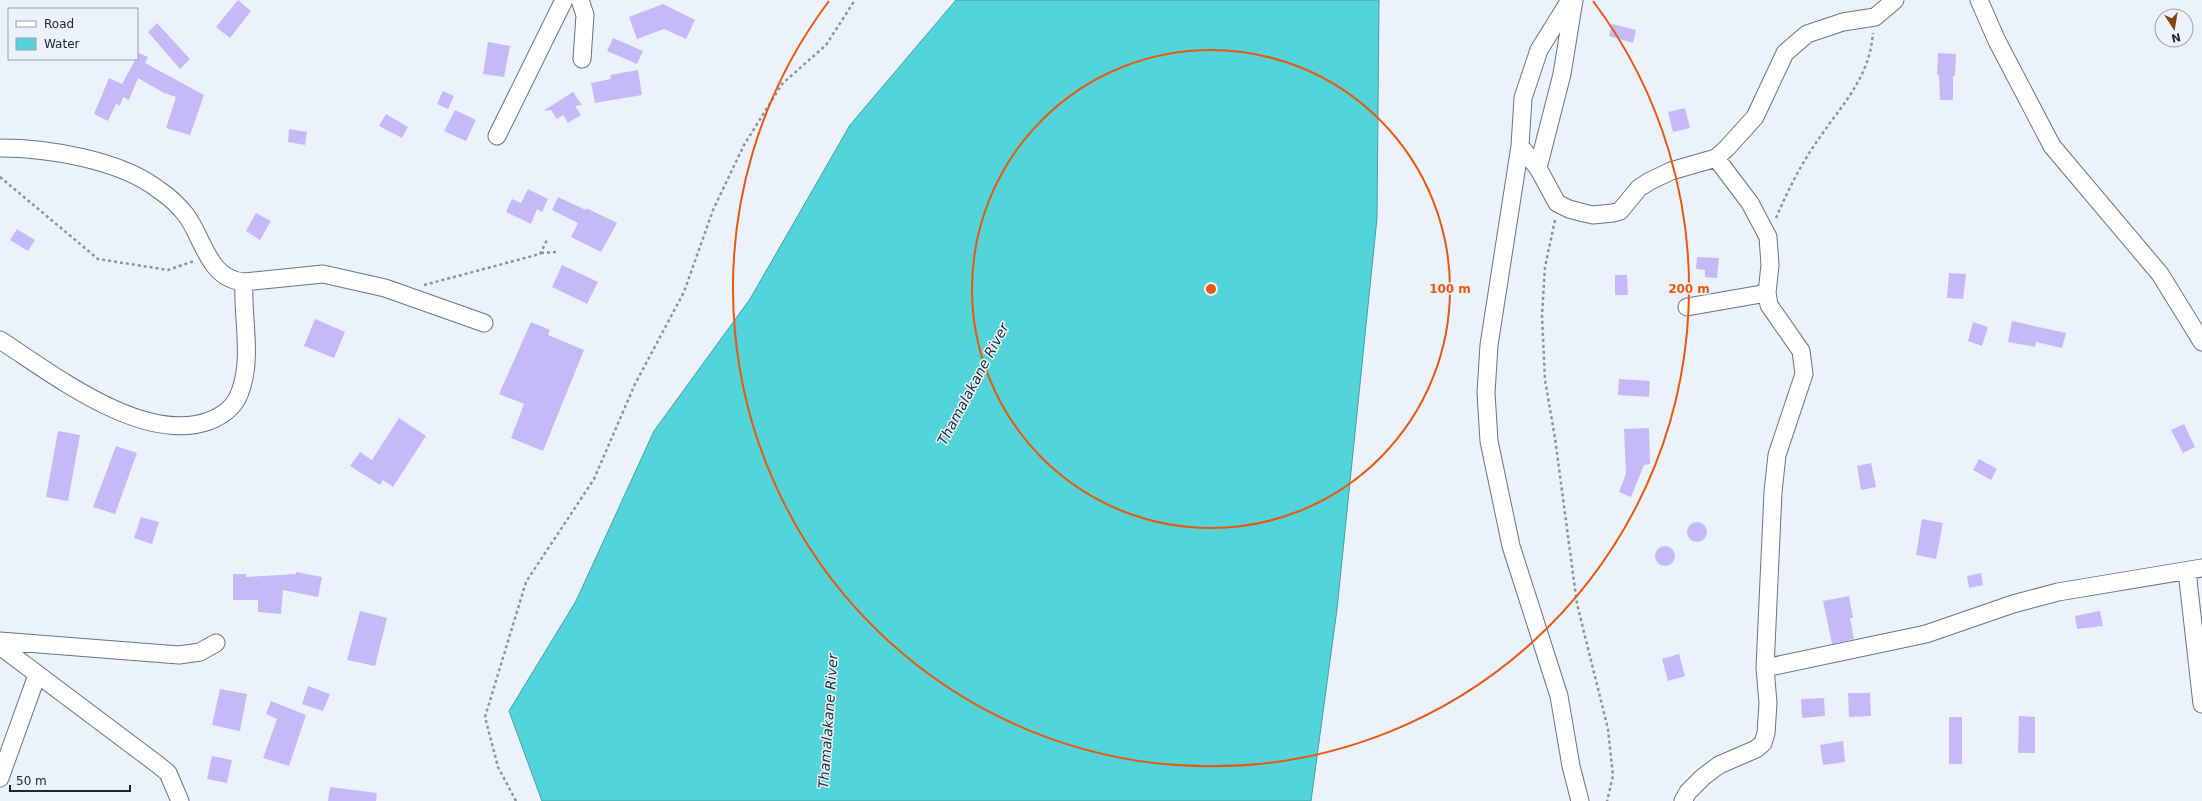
<svg xmlns="http://www.w3.org/2000/svg" width="2202" height="801" font-family="'DejaVu Sans',sans-serif">
<style>
.water{fill:#53d3da;stroke:#449fa6}
.building{fill:#c5b9f8}
.lines{fill:none;stroke-linecap:round;stroke-linejoin:round}
.minor-casing{stroke:#677389;stroke-width:19}
.path{stroke:#8c929b;stroke-width:2.5;stroke-dasharray:3 3;stroke-linecap:butt}
.minor{stroke:#fff;stroke-width:17}
.ring{fill:none;stroke:#e8590c;stroke-width:2}
.labels{text-anchor:middle;dominant-baseline:central;stroke-width:3;stroke-linejoin:round;paint-order:stroke}
.water-label{font-size:14px;font-style:italic;fill:#182e2f;stroke:#ecf2fc}
.centre{fill:#e8590c;stroke:#ecf2fc;stroke-width:2}
.ring-label{font-size:12px;text-anchor:middle;font-weight:bold;fill:#e8590c;stroke:#ecf2fc;stroke-width:3;stroke-linejoin:round;paint-order:stroke}
</style>
<rect width="100%" height="100%" fill="#ecf2fc"/>
<path class="water" d="M 956,0 L 1379,0 L 1377,218 L 1337,609 L 1311,801 L 542,801 L 509,711 L 576,601 L 654,431 L 750,299 L 850,125 Z"/>
<path class="building" d="M 238,0 L 251,11 L 230,38 L 216,27 Z
M 663,4 L 695,20 L 686,39 L 664,29 L 637,39 L 629,17 Z
M 157,23 L 190,59 L 180,69 L 148,32 Z
M 1612,24 L 1636,30 L 1633,43 L 1609,36 Z
M 613,38 L 643,51 L 637,64 L 607,51 Z
M 488,42 L 510,46 L 504,77 L 483,74 Z
M 139,53 L 148,57 L 145,63 L 204,95 L 190,135 L 166,128 L 176,97 L 164,93 L 138,78 L 129,100 L 123,97 L 120,106 L 116,104 L 108,121 L 94,114 L 109,78 L 122,84 Z
M 1938,53 L 1956,54 L 1955,76 L 1953,76 L 1953,100 L 1940,100 L 1939,75 L 1937,75 Z
M 638,70 L 642,95 L 595,103 L 591,83 L 611,79 L 610,75 Z
M 443,91 L 454,96 L 448,109 L 437,104 Z
M 573,92 L 582,105 L 575,106 L 581,115 L 568,123 L 563,115 L 557,119 L 551,110 L 543,111 Z
M 1685,108 L 1690,128 L 1673,132 L 1668,112 Z
M 455,110 L 476,120 L 466,141 L 444,131 Z
M 386,114 L 408,127 L 402,138 L 379,126 Z
M 289,129 L 307,132 L 305,145 L 288,142 Z
M 528,189 L 548,199 L 542,212 L 537,209 L 531,224 L 506,212 L 512,199 L 521,203 Z
M 558,197 L 586,210 L 586,208 L 617,223 L 601,252 L 571,237 L 578,223 L 552,210 Z
M 256,213 L 271,221 L 260,240 L 246,231 Z
M 17,229 L 35,240 L 28,251 L 10,240 Z
M 1697,257 L 1719,258 L 1717,278 L 1705,277 L 1705,270 L 1696,269 Z
M 562,265 L 598,282 L 587,304 L 552,287 Z
M 1949,273 L 1966,274 L 1963,299 L 1947,298 Z
M 1615,275 L 1627,275 L 1628,295 L 1615,295 Z
M 315,319 L 345,332 L 334,358 L 304,346 Z
M 2012,321 L 2066,333 L 2062,348 L 2036,342 L 2035,347 L 2008,342 Z
M 531,322 L 550,330 L 548,335 L 584,350 L 543,451 L 511,438 L 524,404 L 499,394 Z
M 1973,322 L 1988,327 L 1982,346 L 1968,341 Z
M 1619,379 L 1650,381 L 1649,397 L 1618,395 Z
M 399,418 L 426,436 L 393,487 L 383,480 L 380,485 L 350,466 L 360,452 L 372,460 Z
M 2184,424 L 2195,447 L 2183,453 L 2171,430 Z
M 1649,428 L 1650,464 L 1644,465 L 1631,497 L 1619,492 L 1626,474 L 1624,429 Z
M 58,431 L 80,435 L 68,501 L 46,497 Z
M 116,446 L 137,453 L 115,514 L 93,507 Z
M 1979,459 L 1997,469 L 1991,480 L 1973,470 Z
M 1871,463 L 1876,487 L 1861,490 L 1857,466 Z
M 141,517 L 159,522 L 152,544 L 134,538 Z
M 1922,519 L 1943,523 L 1936,559 L 1916,555 Z
M1687 532a10 10 0 1 1 20 0a10 10 0 1 1-20 0Z
M1655 556a10 10 0 1 1 20 0a10 10 0 1 1-20 0Z
M 296,572 L 322,577 L 318,597 L 283,590 L 281,614 L 258,612 L 258,600 L 233,600 L 233,574 L 246,574 L 246,577 L 296,574 Z
M 1981,573 L 1983,585 L 1969,588 L 1967,576 Z
M 1849,596 L 1853,618 L 1850,618 L 1854,639 L 1832,644 L 1823,601 Z
M 360,611 L 387,618 L 375,666 L 347,660 Z
M 2100,611 L 2103,626 L 2077,629 L 2075,616 Z
M 1679,654 L 1685,676 L 1668,681 L 1662,659 Z
M 308,686 L 330,694 L 323,711 L 302,704 Z
M 220,689 L 247,694 L 240,731 L 212,725 Z
M 1848,693 L 1870,693 L 1871,716 L 1849,717 Z
M 1824,698 L 1825,716 L 1802,718 L 1801,699 Z
M 271,701 L 306,715 L 289,766 L 263,758 L 277,719 L 266,714 Z
M 2019,716 L 2035,717 L 2035,753 L 2018,753 Z
M 1949,717 L 1962,717 L 1962,764 L 1949,764 Z
M 1843,741 L 1845,762 L 1823,765 L 1820,745 Z
M 212,756 L 232,760 L 227,783 L 207,779 Z
M 330,787 L 377,793 L 376,801 L 328,801 Z"/>
<g class="lines">
<defs>
<path id="minor" d="M 580,0 L 585,15 L 582,59
M 1570,0 L 1539,50 L 1523,98 L 1520,146 L 1489,345 L 1486,393 L 1489,441 L 1511,546 L 1559,696 L 1571,766 L 1580,801
M 1979,0 L 1997,41 L 2052,146 L 2160,274 L 2202,342
M 497,136 L 564,0
M 1520,146 L 1538,168 L 1557,203 L 1569,209 L 1584,213 L 1593,215 L 1613,213 L 1620,211 L 1639,188 L 1650,181 L 1671,171 L 1716,158 L 1727,148 L 1755,117 L 1785,53 L 1807,34 L 1843,22 L 1875,17 L 1895,0
M 0,148 C 48,148 121,160 159,190 C 168,196 179,206 186,215 C 204,239 208,279 244,282 L 323,274 L 385,288 L 484,323
M 1538,168 L 1562,74 L 1574,0
M 1687,307 L 1767,293
M 0,340 C 53,374 143,445 209,421 C 224,415 235,407 240,392 C 253,358 242,317 244,282
M 2187,571 L 2202,704
M 0,641 L 179,655 L 200,652 L 216,643
M 0,646 L 157,764 L 168,773 L 180,801
M 1765,668 L 1926,634 L 2013,604 L 2058,592 L 2202,568
M 0,778 L 37,675
M 1683,801 L 1688,792 L 1703,777 L 1719,765 L 1756,749 L 1763,743 L 1766,733 L 1768,703 L 1765,668 L 1773,492 L 1777,455 L 1804,374 L 1801,351 L 1769,305 L 1767,293 L 1770,265 L 1768,237 L 1750,203 L 1716,158"/>
</defs>
<use href="#minor" class="minor-casing"/>
<path class="path" d="M 0,177 L 98,259 L 168,270 L 194,261
M 1776,218 C 1788,190 1802,162 1820,137 C 1844,102 1869,78 1873,33
M 1555,220 L 1545,267 L 1542,315 L 1545,380 L 1555,438 L 1577,604 L 1608,729 L 1613,776 L 1607,801
M 541,253 L 556,252
M 424,285 L 540,254 L 547,240
M 516,801 L 498,767 L 485,717 L 526,582 L 594,479 L 635,384 L 684,292 L 713,210 L 744,145 L 782,84 L 826,45 L 855,0"/>
<use href="#minor" class="minor"/>
</g>
<g class="ring">
<circle cx="1211" cy="289" r="239"/>
<path d="M1593 1A478 478 0 1 1 829 1"/>
</g>
<g class="labels">
<g class="water-label">
<text transform="translate(973 384) rotate(-62)">Thamalakane River</text>
<text transform="translate(828 721) rotate(-86)">Thamalakane River</text>
</g>
</g>
<circle cx="1211" cy="289" r="6" class="centre"/>
<g class="ring-label">
<text x="1450" y="293">100 m</text>
<text x="1689" y="293">200 m</text>
</g>
<rect x="8" y="8" width="130" height="52" fill="#ecf2fc" stroke="#9aa0aa"/>
<rect x="16" y="21" width="20" height="6" fill="#ffffff" stroke="#9aa0aa"/>
<text x="44" y="28" font-size="12" fill="#20252e">Road</text>
<rect x="16" y="38" width="20" height="12" fill="#53d3da" stroke="#9aa0aa"/>
<text x="44" y="48" font-size="12" fill="#20252e">Water</text>
<g transform="translate(2174 28) rotate(168)"><circle r="19" fill="#ecf2fc" stroke="#9aa0aa"/>
<path d="M0-3L7 15L0 10L-7 15Z" fill="#844508"/>
<text y="-6" font-size="11" font-weight="bold" text-anchor="middle" fill="#20252e">N</text>
</g>
<path d="M10 785v6h120v-6" fill="none" stroke="#20252e" stroke-width="2"/>
<text x="16" y="785" font-size="12" fill="#20252e" stroke="#ecf2fc" stroke-width="3" paint-order="stroke">50 m</text>
</svg>
